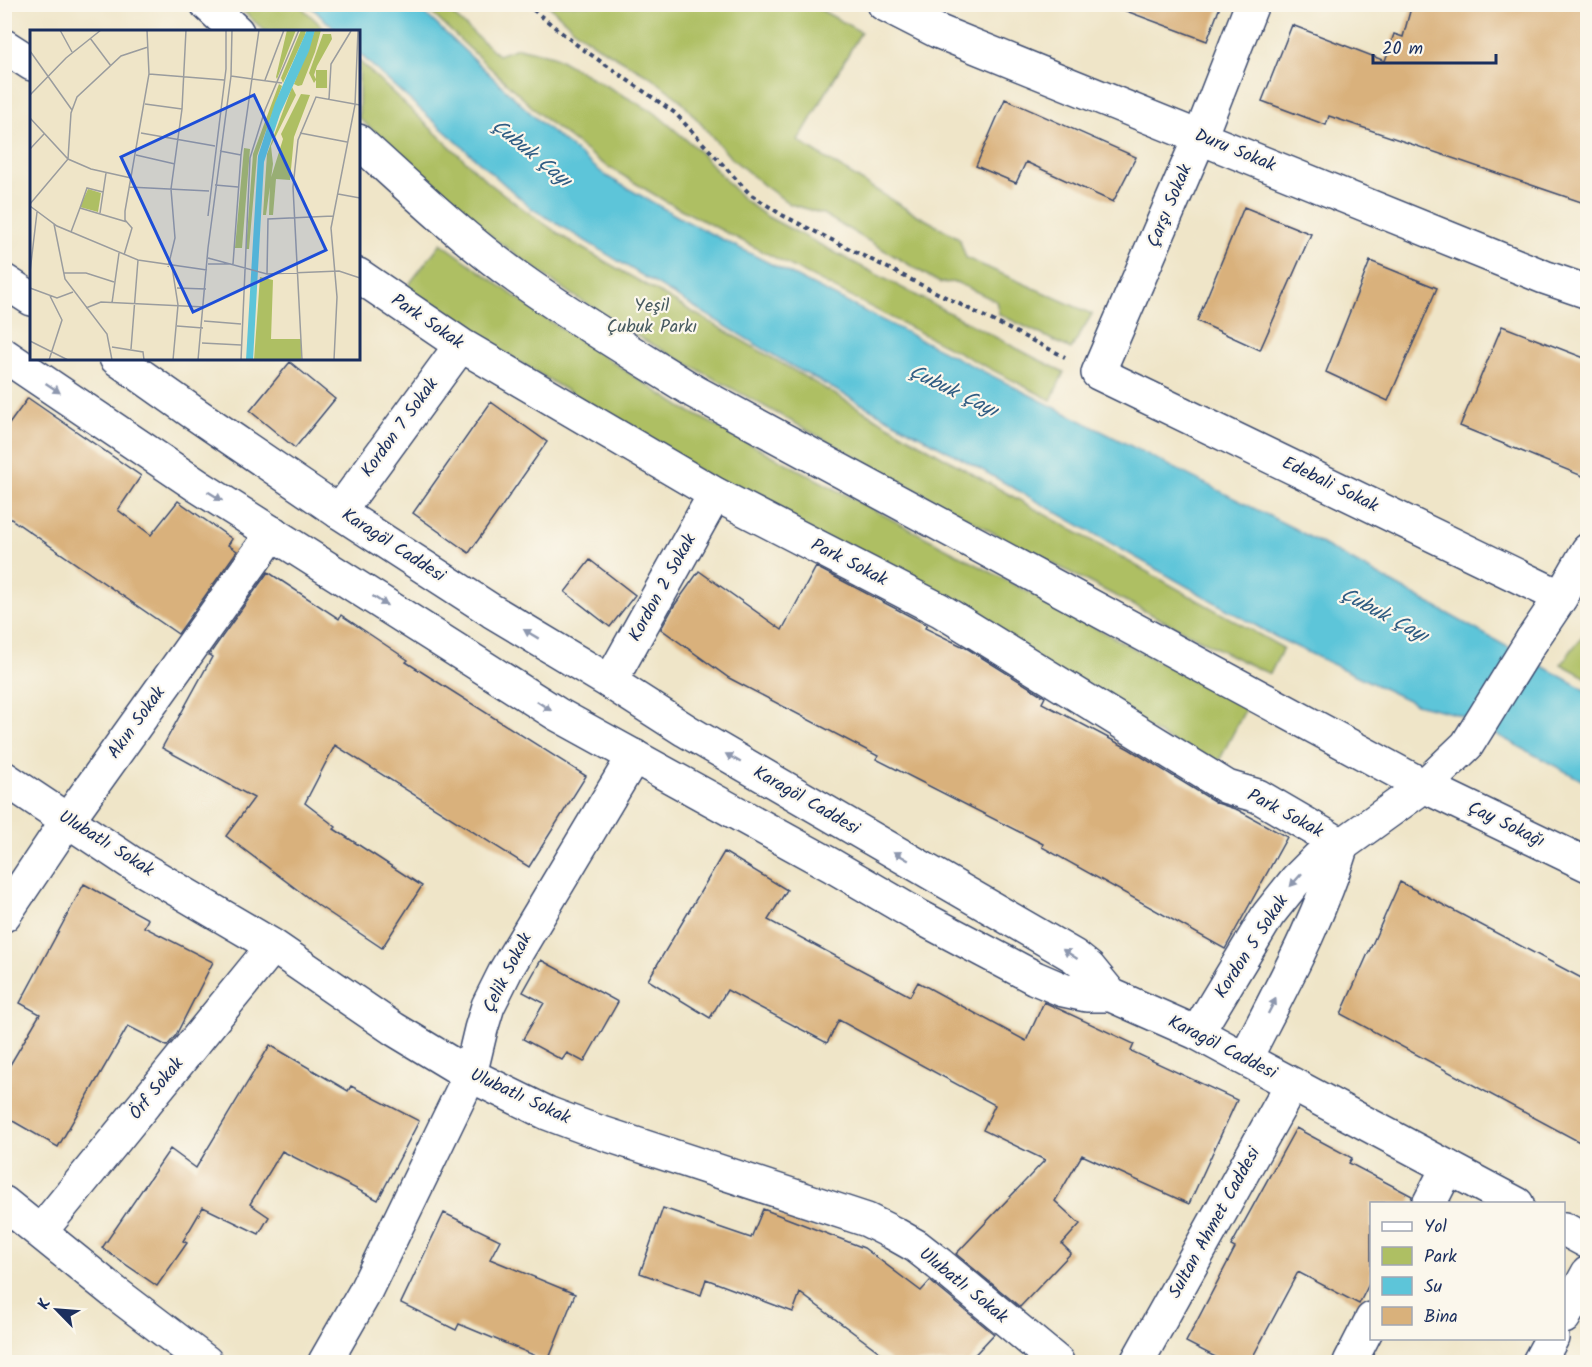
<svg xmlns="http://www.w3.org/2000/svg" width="1592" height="1367" font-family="Kalam,sans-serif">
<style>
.green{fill:#aebf63;stroke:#647760;stroke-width:1.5}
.water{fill:#5dc5d9;stroke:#3c7a9c;stroke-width:1.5}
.building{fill:#d9b17b}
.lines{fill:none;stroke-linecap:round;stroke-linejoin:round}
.street-casing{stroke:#3b4a6e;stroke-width:36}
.secondary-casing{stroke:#3b4a6e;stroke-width:36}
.path{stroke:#3b4a6e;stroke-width:4;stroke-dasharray:4.5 4.5;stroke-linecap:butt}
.street{stroke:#fff;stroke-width:33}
.secondary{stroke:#fff;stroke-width:33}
.oneway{fill:#8d97ae}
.labels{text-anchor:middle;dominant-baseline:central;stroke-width:4.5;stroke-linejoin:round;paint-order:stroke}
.street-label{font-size:18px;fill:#1b2f5e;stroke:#fbf7ec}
.park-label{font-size:18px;fill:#475a60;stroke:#fbf7ec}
.water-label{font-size:20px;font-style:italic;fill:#2f5c83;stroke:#fbf7ec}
.inset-road{fill:none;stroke:#9a9c9e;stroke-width:1.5}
.view{fill:#1d4ed8;fill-opacity:0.15;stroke:#1d4ed8;stroke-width:3}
.inset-edge{fill:none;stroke:#1b2f5e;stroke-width:3}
</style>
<rect width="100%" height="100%" fill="#fbf7ec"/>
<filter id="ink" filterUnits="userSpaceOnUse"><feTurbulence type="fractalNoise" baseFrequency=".0167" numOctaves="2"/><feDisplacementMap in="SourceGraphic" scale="12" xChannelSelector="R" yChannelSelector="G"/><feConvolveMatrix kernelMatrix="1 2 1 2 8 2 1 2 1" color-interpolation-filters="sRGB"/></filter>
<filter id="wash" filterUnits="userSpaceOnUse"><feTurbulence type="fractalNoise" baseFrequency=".008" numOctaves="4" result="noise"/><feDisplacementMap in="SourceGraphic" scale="24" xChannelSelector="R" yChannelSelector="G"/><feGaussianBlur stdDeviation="1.35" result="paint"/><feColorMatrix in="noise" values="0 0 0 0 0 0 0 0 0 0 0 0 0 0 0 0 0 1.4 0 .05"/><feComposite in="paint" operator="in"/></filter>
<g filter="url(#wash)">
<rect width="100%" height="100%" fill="#efe5c8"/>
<path class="green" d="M 236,5 L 299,5 L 327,31 L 265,31 Z
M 423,5 L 442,5 L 498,55 L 518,48 L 553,56 L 655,113 L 696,148 L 742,198 L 766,216 L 1035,358 L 1064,372 L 1051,400 L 665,201 L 602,163 L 546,120 Z
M 548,5 L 812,5 L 861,32 L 798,141 L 903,207 L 959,238 L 966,258 L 1092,314 L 1071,349 L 999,314 L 996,301 L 956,282 L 940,283 L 823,214 L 790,204 L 765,186 L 730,157 L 680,100 L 651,77 L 599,47 L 577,32 Z
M 359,61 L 489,183 L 526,211 L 568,240 L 971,473 L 1283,648 L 1270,674 L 1240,660 L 1001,537 L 637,336 L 569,293 L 493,238 L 359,118 Z
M 441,243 L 542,316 L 681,407 L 1246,708 L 1216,767 L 722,485 L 467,330 L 406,288 Z
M 1587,630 L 1587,678 L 1561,664 Z"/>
<path class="water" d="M 309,5 L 416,5 L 541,123 L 606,176 L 682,219 L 1295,529 L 1587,691 L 1587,783 L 1460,715 L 1416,704 L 1276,637 L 968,462 L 790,365 L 531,208 L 382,75 L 359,53 L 358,32 L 337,31 Z"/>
<g id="blocks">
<path class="building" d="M 1118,4 L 1221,4 L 1207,41 L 1118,8 Z
M 1412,4 L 1587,4 L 1587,204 L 1329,116 L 1326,125 L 1262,101 L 1292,25 L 1385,61 L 1394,34 L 1403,37 Z
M 1005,99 L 1136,157 L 1113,202 L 1026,162 L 1016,183 L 976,166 Z
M 1244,207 L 1311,234 L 1260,350 L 1197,321 Z
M 1370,261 L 1437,288 L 1388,401 L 1326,372 Z
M 1502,326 L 1587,359 L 1587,478 L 1460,426 Z
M 290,362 L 335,399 L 295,448 L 250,411 Z
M 28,398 L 141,476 L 118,510 L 151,535 L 178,501 L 232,539 L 228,545 L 237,551 L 178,634 L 4,514 L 4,431 Z
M 491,402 L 547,442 L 469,553 L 413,513 Z
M 590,560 L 635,595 L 610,627 L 565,592 Z
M 816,567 L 927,625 L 925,628 L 968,649 L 1045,697 L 1042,703 L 1129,749 L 1217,803 L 1238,810 L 1287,837 L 1225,949 L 1042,847 L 1043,844 L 876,759 L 878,756 L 729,678 L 661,629 L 674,606 L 699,571 L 782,630 Z
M 268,572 L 339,619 L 341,615 L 408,660 L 406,662 L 586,776 L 529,867 L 335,745 L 305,803 L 336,827 L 334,829 L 422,886 L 382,948 L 319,906 L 226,836 L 254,798 L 162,748 L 212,657 L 209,655 Z
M 724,852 L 787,890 L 768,920 L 910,996 L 918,982 L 1026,1041 L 1044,1002 L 1134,1044 L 1131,1051 L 1237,1100 L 1189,1204 L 1082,1155 L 1055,1201 L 1080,1224 L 1062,1244 L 1071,1253 L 1020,1307 L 956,1254 L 1045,1160 L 983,1130 L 995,1105 L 839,1020 L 827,1043 L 727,990 L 710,1018 L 648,980 Z
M 1400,882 L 1587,981 L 1587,1146 L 1341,1014 Z
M 84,884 L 148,919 L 144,927 L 213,962 L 176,1035 L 167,1046 L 128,1026 L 58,1147 L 4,1116 L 4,1075 L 40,1014 L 20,1003 Z
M 541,960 L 618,1002 L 584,1062 L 567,1053 L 562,1060 L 523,1039 L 544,1003 L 523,992 Z
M 270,1045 L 348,1091 L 351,1086 L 419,1121 L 378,1200 L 282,1151 L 250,1204 L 269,1217 L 259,1234 L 203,1207 L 183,1241 L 187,1243 L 157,1286 L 102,1248 L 170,1149 L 196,1168 Z
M 1296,1128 L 1352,1158 L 1349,1163 L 1412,1196 L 1410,1203 L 1371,1203 L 1371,1280 L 1359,1304 L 1298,1272 L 1250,1362 L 1225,1362 L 1186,1342 L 1235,1248 L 1231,1246 Z
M 663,1208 L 751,1238 L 763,1209 L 864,1248 L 921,1291 L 930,1281 L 994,1334 L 968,1362 L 893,1362 L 800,1293 L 793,1312 L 706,1279 L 701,1295 L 640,1273 Z
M 444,1213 L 500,1240 L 490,1259 L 575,1294 L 548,1361 L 459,1324 L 456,1330 L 401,1303 Z"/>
</g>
</g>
<g filter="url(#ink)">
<use href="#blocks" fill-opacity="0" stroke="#3b4a6e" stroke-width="1.5"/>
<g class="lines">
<defs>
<path id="street" d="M 207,4 L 237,32
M 884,4 L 937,31 L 1544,277 L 1588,292
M 1252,4 L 1200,137 L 1098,373 L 1561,597
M 4,46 L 32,64
M 358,141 C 410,188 461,237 518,278 C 575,319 636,355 695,392 L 1424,786 L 1588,865
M 358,275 L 461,345 L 715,494 L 940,610 L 1227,787 L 1258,796 L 1342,845
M 339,512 L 461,345
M 1532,640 L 1561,597 L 1588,550
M 610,682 L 715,494
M 4,778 L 130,862 L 273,946 L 394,1029 L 470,1075 L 547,1113 L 587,1128 L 867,1220 L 893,1233 L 916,1246 L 939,1264 L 1057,1362
M 4,915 L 67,821 L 273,533
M 4,1203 L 114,1292 L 206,1362
M 1429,1204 L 1448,1167
M 41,1231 L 273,946
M 1564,1317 L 1588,1273
M 325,1362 L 364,1294 L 470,1075 L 481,1029 L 488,1006 L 506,970 L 634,756
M 1350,1362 L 1372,1319
M 1539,1362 L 1552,1338"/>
<path id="secondary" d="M 4,281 L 32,299
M 4,355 L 198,486 L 557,714 L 831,865 L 920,917 L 1035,978 L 1063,990 L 1086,995 L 1111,995
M 116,358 L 191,411 L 339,512 L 492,611 L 610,682 L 685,730 L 1074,956 L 1089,968 L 1111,995 L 1197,1033 L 1245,1059 L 1517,1204
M 1197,1033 L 1268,915 L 1296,880 L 1318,858 L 1342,845 L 1424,786 L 1467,745 L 1532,640
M 1245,1059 C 1281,988 1319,920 1342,845
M 1564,1229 L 1588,1242
M 1137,1362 L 1292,1084"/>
</defs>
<use href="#street" class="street-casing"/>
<use href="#secondary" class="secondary-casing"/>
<path class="path" d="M 526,4 L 577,45 L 675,113 L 750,194 L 782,215 L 1065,357"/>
<use href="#street" class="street"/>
<use href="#secondary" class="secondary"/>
</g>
<defs><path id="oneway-solid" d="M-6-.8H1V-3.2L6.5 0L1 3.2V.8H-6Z" transform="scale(1.5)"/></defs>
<g class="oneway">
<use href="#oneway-solid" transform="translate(53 388) rotate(34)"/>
<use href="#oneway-solid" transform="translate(215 496) rotate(32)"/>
<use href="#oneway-solid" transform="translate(380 601) rotate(33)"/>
<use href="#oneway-solid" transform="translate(531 634) rotate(-149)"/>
<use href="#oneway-solid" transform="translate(544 706) rotate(33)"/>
<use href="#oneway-solid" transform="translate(733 758) rotate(-150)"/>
<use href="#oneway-solid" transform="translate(901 856) rotate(-150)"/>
<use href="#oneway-solid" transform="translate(1296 880) rotate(132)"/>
<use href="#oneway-solid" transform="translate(1070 954) rotate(-147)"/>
<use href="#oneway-solid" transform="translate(1272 1006) rotate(-63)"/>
</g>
</g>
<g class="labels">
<g class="street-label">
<text transform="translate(1235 151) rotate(22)">Duru Sokak</text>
<text transform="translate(1170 206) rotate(-67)">Çarşı Sokak</text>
<text transform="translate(427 322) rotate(34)">Park Sokak</text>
<text transform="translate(400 428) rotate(-54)">Kordon 7 Sokak</text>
<text transform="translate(1330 485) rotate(26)">Edebali Sokak</text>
<text transform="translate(393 546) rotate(33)">Karagöl Caddesi</text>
<text transform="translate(849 563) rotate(27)">Park Sokak</text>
<text transform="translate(663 588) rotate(-61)">Kordon 2 Sokak</text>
<text transform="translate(137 723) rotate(-54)">Akın Sokak</text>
<text transform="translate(806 801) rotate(30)">Karagöl Caddesi</text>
<text transform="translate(1285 814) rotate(28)">Park Sokak</text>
<text transform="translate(1506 825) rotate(26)">Çay Sokağı</text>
<text transform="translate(106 844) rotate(32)">Ulubatlı Sokak</text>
<text transform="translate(1252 947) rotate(-57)">Kordon 5 Sokak</text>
<text transform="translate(508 973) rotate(-63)">Çelik Sokak</text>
<text transform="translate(1222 1048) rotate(27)">Karagöl Caddesi</text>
<text transform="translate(157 1089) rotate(-51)">Örf Sokak</text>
<text transform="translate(520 1097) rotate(25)">Ulubatlı Sokak</text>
<text transform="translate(1215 1223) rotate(-61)">Sultan Ahmet Caddesi</text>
<text transform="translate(963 1286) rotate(39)">Ulubatlı Sokak</text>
</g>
<g class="park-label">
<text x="652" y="306">Yeşil<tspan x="652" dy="21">Çubuk Parkı</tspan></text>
</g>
<g class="water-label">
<text transform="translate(531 154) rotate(39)">Çubuk Çayı</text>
<text transform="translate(953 392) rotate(26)">Çubuk Çayı</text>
<text transform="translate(1384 616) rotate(28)">Çubuk Çayı</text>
</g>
</g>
<g transform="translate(30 30)">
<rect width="330" height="330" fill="#efe5c8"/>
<path d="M 257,0 L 266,0 L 247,49 L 246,47 ZM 271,0 L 276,0 L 275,5 L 253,53 L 251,48 ZM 285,0 L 291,0 L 285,22 L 272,55 L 268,56 L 264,54 ZM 293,4 L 301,4 L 302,9 L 287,36 L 284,45 L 286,49 L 286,40 L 297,40 L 297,58 L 286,58 L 286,50 L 284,53 L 279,43 ZM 249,54 L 252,56 L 227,126 L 219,219 L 216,219 L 223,124 ZM 262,57 L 266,65 L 241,116 L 243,134 L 236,185 L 233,185 L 237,124 ZM 271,64 L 280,65 L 264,107 L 260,150 L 246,149 L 243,185 L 239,185 L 240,151 L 253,109 L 251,104 ZM 214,118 L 220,119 L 212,218 L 205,218 ZM 58,159 L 71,163 L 68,182 L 50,177 ZM 230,247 L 243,250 L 241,309 L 271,309 L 271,330 L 224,330 Z" fill="#aebf63"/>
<path d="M 277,0 L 285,0 L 279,21 L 250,84 L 234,132 L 223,330 L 216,330 L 228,126 L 245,73 Z" fill="#5dc5d9"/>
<path class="inset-road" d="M 30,0 L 42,22M 60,8 L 81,36M 0,21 L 42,80M 119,44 L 194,50M 201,46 L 252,53M 235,50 L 254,0M 0,65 L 36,28 L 71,0M 299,69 L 301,34 L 321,1M 115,74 L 152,79M 0,88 L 38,129 L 61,139 L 101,148M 111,103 L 185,116M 270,103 L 317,112M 0,119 L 14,104M 190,121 L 211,125M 106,125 L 145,134M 185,155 L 208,157M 99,157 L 179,161M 308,164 L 330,168M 0,174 L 38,129 L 41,83 L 47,67 L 91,26 L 118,17M 0,176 L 27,196 L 108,230 L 177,240M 50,178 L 57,158 L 73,162M 70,183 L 76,143M 178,186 L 196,39 L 196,0M 24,194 L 35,249 L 77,304 L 82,330M 41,202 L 50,178 L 97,192M 94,225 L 102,198 L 95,190 L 95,181 L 119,44 L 117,0M 178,228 L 237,244 L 309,241 L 330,248M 178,234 L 201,234M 203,234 L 211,125 L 229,0M 138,237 L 145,208 L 141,159 L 152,79 L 156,0M 142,237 L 148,275 L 143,330M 0,242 L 7,182M 34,243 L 56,243 L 84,252M 237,244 L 238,189 L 303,186M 0,258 L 27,268 L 43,262M 147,258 L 176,259M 82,273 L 89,223M 56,278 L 71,272 L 175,277M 174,291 L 211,294M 147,296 L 173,298M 0,311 L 38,330M 172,313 L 211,315M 82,317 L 113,322 L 114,330M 101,319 L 108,230M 19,330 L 32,290 L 20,266M 168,330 L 178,218 L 201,46 L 202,0M 211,330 L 220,128 L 235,80 L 269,0M 272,330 L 263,157 L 268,110 L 286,67 L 330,75M 304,330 L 307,267 L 301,198 L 325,75 L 328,0"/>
<path class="view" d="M 224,65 L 296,220 L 163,282 L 91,127 Z"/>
<rect width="330" height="330" class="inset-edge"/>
</g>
<rect width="1592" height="1367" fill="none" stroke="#fbf7ec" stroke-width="24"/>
<rect x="1370" y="1202" width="195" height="138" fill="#fbf7ec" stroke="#a1a7b3" stroke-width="1.5"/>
<rect x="1382" y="1222" width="30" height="9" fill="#ffffff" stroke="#a1a7b3" stroke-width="1.5"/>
<text x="1424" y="1232" font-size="18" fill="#1b2f5e">Yol</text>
<rect x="1382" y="1247" width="30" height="18" fill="#aebf63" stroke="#a1a7b3" stroke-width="1.5"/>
<text x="1424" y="1262" font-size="18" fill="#1b2f5e">Park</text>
<rect x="1382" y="1277" width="30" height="18" fill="#5dc5d9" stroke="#a1a7b3" stroke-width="1.5"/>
<text x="1424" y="1292" font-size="18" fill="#1b2f5e">Su</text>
<rect x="1382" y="1307" width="30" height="18" fill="#d9b17b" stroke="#a1a7b3" stroke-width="1.5"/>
<text x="1424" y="1322" font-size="18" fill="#1b2f5e">Bina</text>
<g transform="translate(57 1310) rotate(295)" stroke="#fbf7ec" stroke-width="4.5" paint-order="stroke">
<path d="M0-4.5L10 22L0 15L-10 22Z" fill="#1b2f5e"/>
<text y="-9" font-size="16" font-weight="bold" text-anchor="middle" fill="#1b2f5e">K</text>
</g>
<path d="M1373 54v9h123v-9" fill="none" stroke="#1b2f5e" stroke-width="3"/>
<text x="1382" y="54" font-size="18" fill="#1b2f5e" stroke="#fbf7ec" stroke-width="4.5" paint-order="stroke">20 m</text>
</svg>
